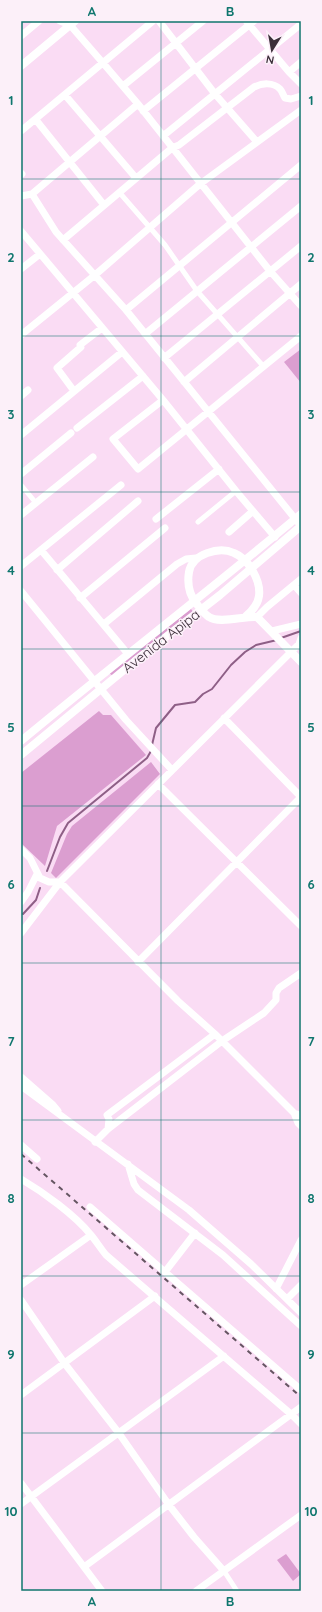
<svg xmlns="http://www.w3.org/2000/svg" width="322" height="1612" font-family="Quicksand,sans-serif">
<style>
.green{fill:#db9ed0}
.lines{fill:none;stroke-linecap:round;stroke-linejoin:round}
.stream{stroke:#8e5f86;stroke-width:2}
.pedestrian{stroke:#fff;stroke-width:5}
.minor{stroke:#fff;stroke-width:7}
.tertiary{stroke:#fff;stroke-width:8}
.rail{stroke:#655562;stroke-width:2;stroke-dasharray:5 5;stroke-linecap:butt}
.grid{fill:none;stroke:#0f766e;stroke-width:1;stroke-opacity:0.55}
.labels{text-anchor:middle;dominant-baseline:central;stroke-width:3;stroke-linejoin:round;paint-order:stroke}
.street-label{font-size:14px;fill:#3b2f39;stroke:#fcf0f9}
.neatline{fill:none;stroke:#0f766e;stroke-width:1.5}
.grid-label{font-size:13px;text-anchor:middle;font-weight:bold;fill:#0f766e}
</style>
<rect width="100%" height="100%" fill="#fadcf4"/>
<path class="green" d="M 301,349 L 301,383 L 284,362 Z
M 191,609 L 193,612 L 113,676 L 109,673 Z
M 99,711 L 103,715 L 111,715 L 146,755 L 57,826 L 45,866 L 21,843 L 21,773 Z
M 151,762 L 160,774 L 56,878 L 51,873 L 67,834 L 72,826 Z
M 286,1554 L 301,1574 L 293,1581 L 277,1560 Z"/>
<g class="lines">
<path class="stream" d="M 281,638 L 301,631
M 152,745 L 156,728 L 175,705 L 195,702 L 203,694 L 212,689 L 231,665 L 245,652 L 256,645 L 277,640
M 47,871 L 60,837 L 68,823 L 147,758 L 151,751
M 23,914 L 36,900 L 40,888"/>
<path class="pedestrian" d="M 119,192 L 165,245 L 197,291 L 264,367
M 21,485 L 36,503
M 198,522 L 236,491
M 224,1571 L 237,1591"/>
<path class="minor" d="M 60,21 L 70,25 L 103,63 L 138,104 L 270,271 L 301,306
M 159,21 L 215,94 L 257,142
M 247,22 L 289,72 L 301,84
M 21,36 L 39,21
M 289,72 L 301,62
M 123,86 L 203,21
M 65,95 L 136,178
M 143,111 L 254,21
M 36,120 L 104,205
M 21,131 L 153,21
M 163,136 L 301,24
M 21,173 L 22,174
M 32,194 L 138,104
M 21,196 L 32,194 L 56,232 L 126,310 L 301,526
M 21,231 L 163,400 L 236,491 L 275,537
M 63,240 L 172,148 L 179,145 L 254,87 C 262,83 273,82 280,89 C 282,91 283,95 285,98 L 291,99 L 301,96
M 21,269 L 40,254
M 126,310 L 301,165
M 145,334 L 301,206
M 21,335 L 95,275 L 200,184 L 301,110
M 164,358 L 301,246
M 184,382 L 301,284
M 74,391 L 57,368 L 81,347 L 80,345 L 102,328
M 21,396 L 28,390
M 163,400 L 113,439 L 138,469 L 301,336
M 77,428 L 143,376
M 21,435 L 122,352
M 21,474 L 71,433
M 21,515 L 93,457
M 156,519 L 219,469
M 229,532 L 253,511
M 41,550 L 128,654
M 21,566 L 121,485
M 57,570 L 138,501
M 294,585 L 301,593
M 21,591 L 126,720 L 172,770
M 80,598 L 165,528
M 257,617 L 267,607 L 301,579
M 104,624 L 177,564 L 186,559 L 196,558
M 272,631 L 301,624
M 224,718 L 301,797
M 158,784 L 301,926
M 21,849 L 30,858 L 40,878 L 49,882 L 60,882 L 178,1001 L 215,1034 L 294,1113 L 301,1116
M 21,902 L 28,892 L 37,874
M 21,933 L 60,882 L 299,644 L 301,638
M 138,962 L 301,797
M 21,1077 L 53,1105 L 58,1111
M 21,1086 L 189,1210 L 251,1264 L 301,1313
M 294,1113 L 298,1123 L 301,1126
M 108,1129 L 109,1119 L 107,1115 L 215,1034
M 95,1142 L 108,1129 L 222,1041 L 264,1013 L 276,1000 L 276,993 L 279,988 L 301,973
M 21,1145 L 37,1159
M 128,1164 L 134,1184 L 138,1190 L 223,1255 L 301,1326
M 21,1179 C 43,1192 75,1215 91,1235 C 96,1241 101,1249 106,1255 L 292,1415 L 301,1424
M 90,1207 L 301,1390
M 165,1272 L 195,1233
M 21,1285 L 91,1235
M 276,1289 L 301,1240
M 287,1299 L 301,1285
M 21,1300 L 65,1364 L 118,1432 L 169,1505 L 194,1537 L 224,1571
M 21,1395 L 155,1296
M 21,1483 L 102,1591
M 21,1504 L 224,1356
M 84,1567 L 301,1407
M 196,1591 L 301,1515"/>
<path class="tertiary" d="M 21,66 L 75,21
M 246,616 C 252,611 258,604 259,596 C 261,581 249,559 234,553 C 219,546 192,554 189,572 C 187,584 189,594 196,603 C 200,608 204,614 209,617 C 219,624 244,616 257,617 L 301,662
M 21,741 C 114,664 209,591 301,514
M 21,755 L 135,661 L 220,595 L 301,526"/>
<path class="rail" d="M 21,1154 L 301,1397"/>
</g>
<path class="grid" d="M 161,21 L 161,1591M 21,179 L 301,179M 21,336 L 301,336M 21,492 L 301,492M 21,649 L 301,649M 21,806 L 301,806M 21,963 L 301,963M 21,1120 L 301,1120M 21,1276 L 301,1276M 21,1433 L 301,1433"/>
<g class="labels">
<g class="street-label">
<text transform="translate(161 641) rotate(-38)">Avenida Apipa</text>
</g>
</g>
<rect width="322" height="1612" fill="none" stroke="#fcf0f9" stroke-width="44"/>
<g transform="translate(272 50) rotate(191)" stroke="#fcf0f9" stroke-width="3" paint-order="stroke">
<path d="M0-3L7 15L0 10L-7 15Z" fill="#3b2f39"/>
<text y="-6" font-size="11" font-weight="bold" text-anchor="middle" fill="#3b2f39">N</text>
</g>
<rect x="22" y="22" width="278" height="1568" class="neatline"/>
<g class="grid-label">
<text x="92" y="16">A</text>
<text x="230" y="16">B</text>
<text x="11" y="105">1</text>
<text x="311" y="105">1</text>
<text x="11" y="262">2</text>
<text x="311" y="262">2</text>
<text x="11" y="419">3</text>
<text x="311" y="419">3</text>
<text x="11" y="575">4</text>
<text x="311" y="575">4</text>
<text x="11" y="732">5</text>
<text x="311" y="732">5</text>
<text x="11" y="889">6</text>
<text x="311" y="889">6</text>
<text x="11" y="1046">7</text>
<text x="311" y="1046">7</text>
<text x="11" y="1203">8</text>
<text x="311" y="1203">8</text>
<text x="11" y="1359">9</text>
<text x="311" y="1359">9</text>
<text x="11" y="1516">10</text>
<text x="311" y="1516">10</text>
<text x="92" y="1606">A</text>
<text x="230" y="1606">B</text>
</g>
</svg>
